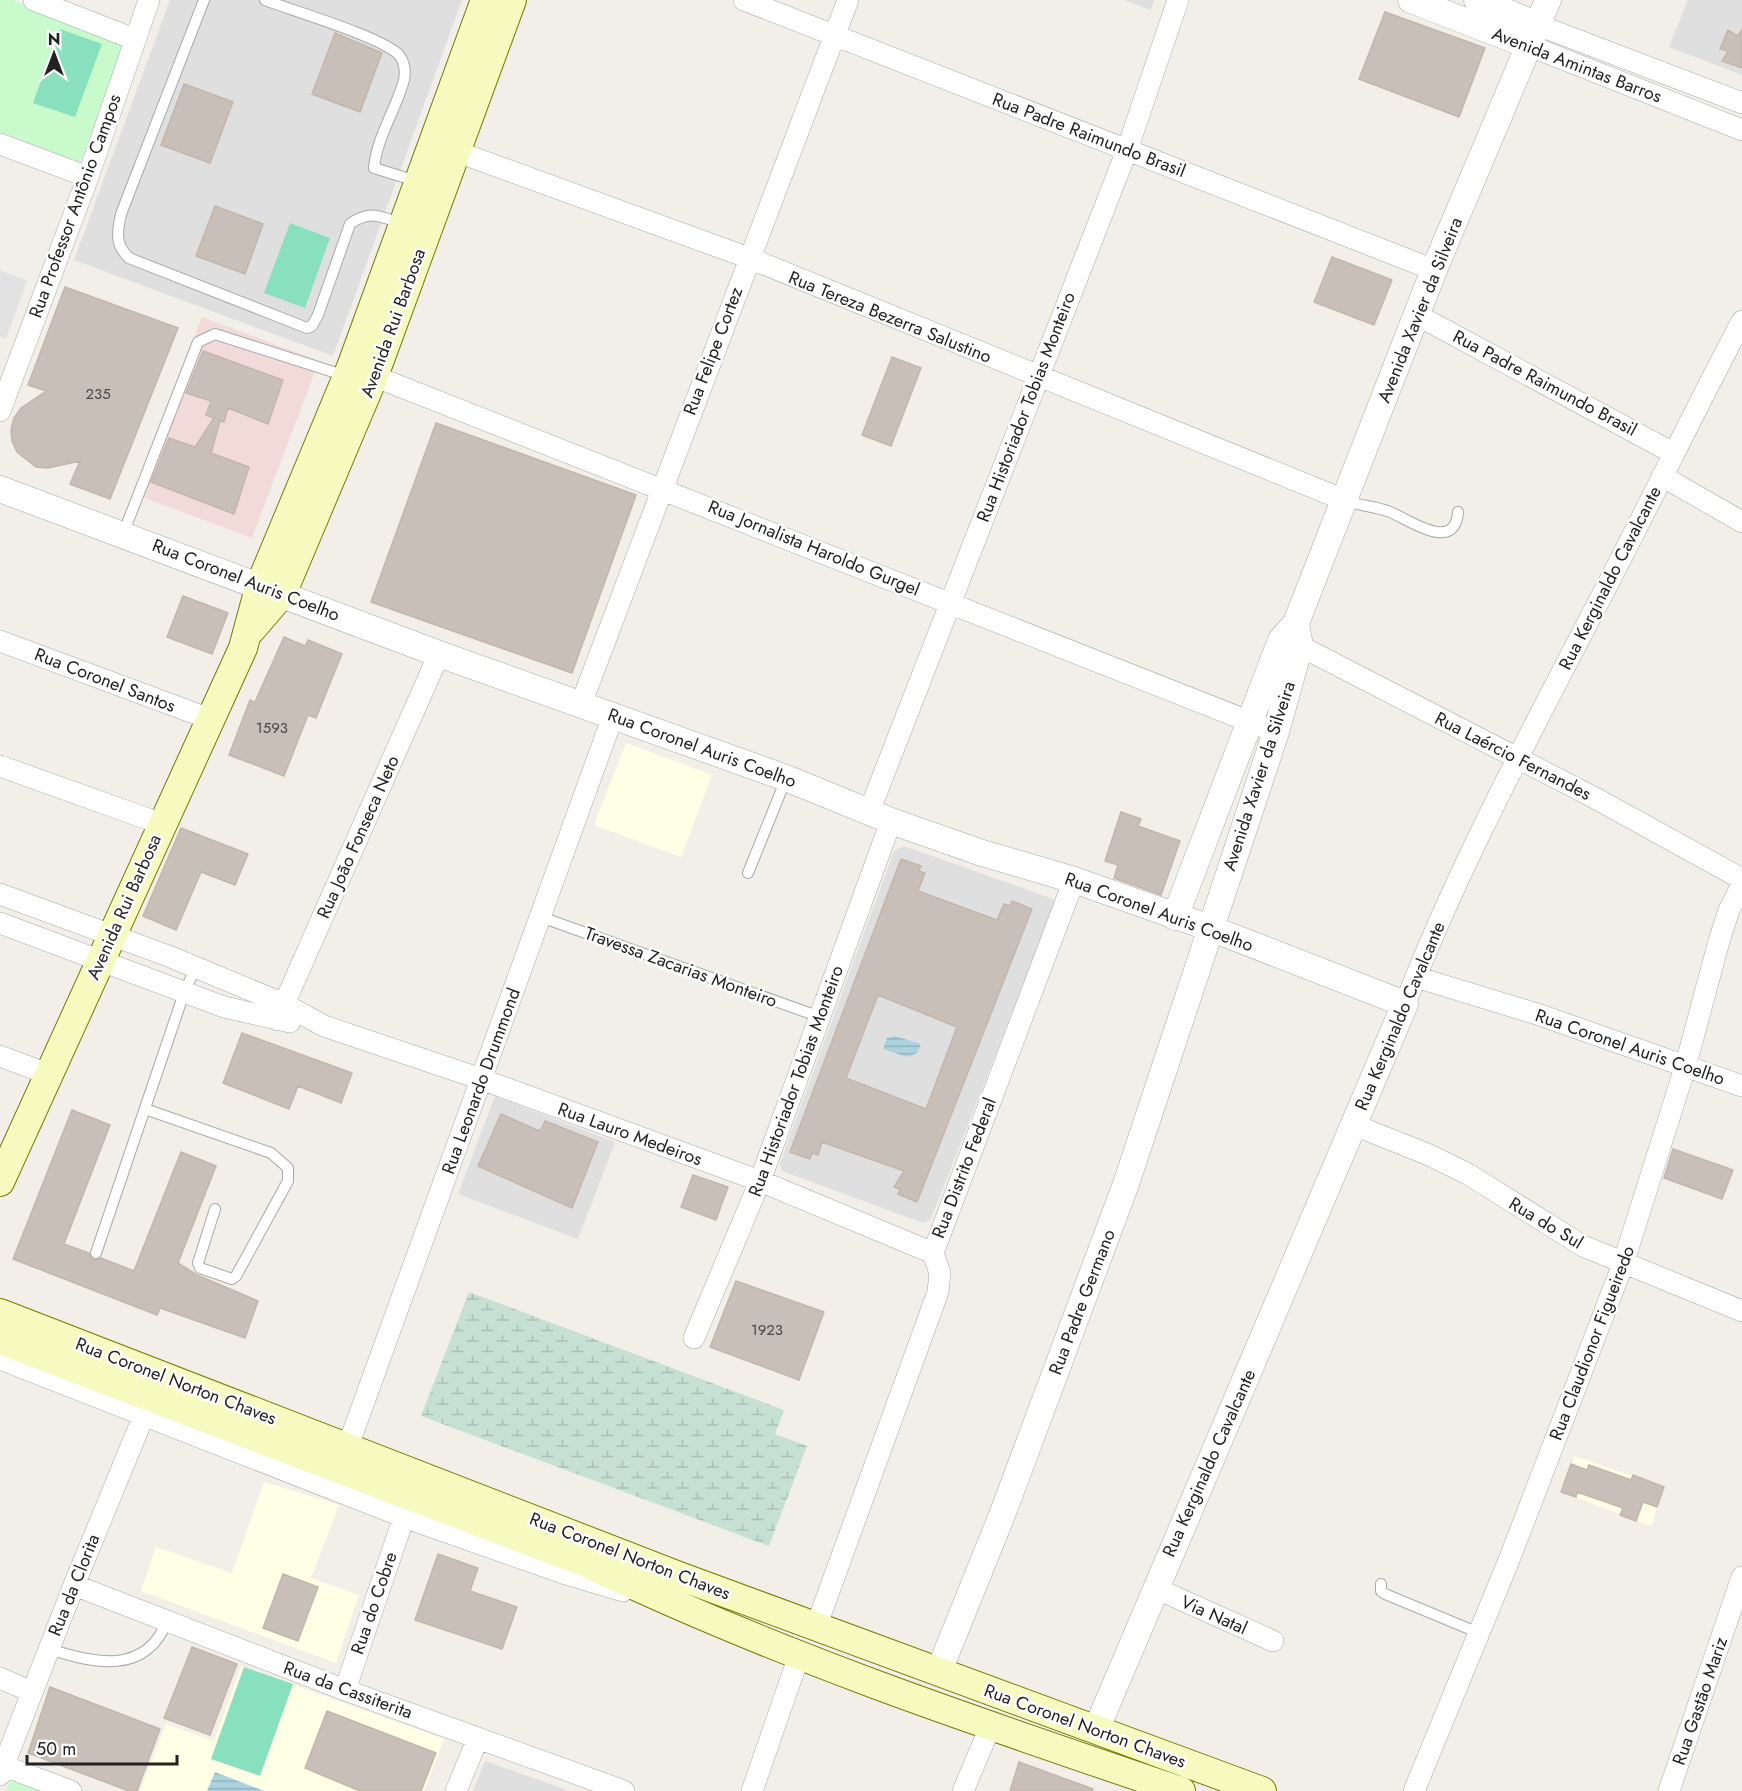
<svg xmlns="http://www.w3.org/2000/svg" width="1742" height="1791" font-family="Jost,sans-serif">
<style>
.residential{fill:#e0dfdf}
.commercial{fill:#f2dad9}
.education{fill:#ffffe5}
.wetland{fill:url(#wetland-marsh)}
.park{fill:#c8facc}
.pitch{fill:#88e0be}
.parking{fill:#e2e2e2}
.water{fill:url(#water-rules)}
.building{fill:#c7bfb8;stroke:#c4b6ab;stroke-width:1.5;fill-rule:evenodd}
.lines{fill:none;stroke-linecap:round;stroke-linejoin:round}
.service-casing{stroke:#a9a9a9;stroke-width:12}
.minor-casing{stroke:#a9a9a9;stroke-width:22}
.tertiary-casing{stroke:#a9a9a9;stroke-width:27}
.secondary-casing{stroke:#707d05;stroke-width:30}
.service{stroke:#fff;stroke-width:10}
.minor{stroke:#fff;stroke-width:21}
.tertiary{stroke:#fff;stroke-width:26}
.secondary{stroke:#f7fabf;stroke-width:28}
.labels{text-anchor:middle;dominant-baseline:central;stroke-width:5;stroke-linejoin:round;paint-order:stroke}
.number-label{font-size:15px;fill:#4b4948}
.street-label{font-size:18px;fill:#222;stroke:#fff}
</style>
<defs>
<pattern id="wetland-marsh" width="20" height="14" patternUnits="userSpaceOnUse" patternTransform="scale(1.5)"><rect width="20" height="14" fill="#c6e0d4"/><path d="M1 5h8M5 5V1M11 12h8M15 12V8" fill="none" stroke="#aac0b6"/></pattern>
<pattern id="water-rules" width="6" height="5" patternUnits="userSpaceOnUse" patternTransform="scale(1.5)"><rect width="6" height="5" fill="#aad3df"/><path d="M0 2.5h6" fill="none" stroke="#92b5bf"/></pattern>
</defs>
<rect width="100%" height="100%" fill="#f2efe9"/>
<path class="residential" d="M 170,0 L 462,0 L 333,356 L 74,260 Z
M 1123,0 L 1154,0 L 1151,10 Z
M 1688,0 L 1742,0 L 1742,75 L 1669,47 Z
M 904,846 L 1053,899 L 1055,903 L 931,1219 L 923,1223 L 782,1171 L 780,1163 L 894,851 Z
M 495,1096 L 615,1142 L 578,1239 L 458,1194 Z
M 485,1761 L 570,1791 L 473,1791 Z"/>
<path class="commercial" d="M 202,317 L 319,361 L 252,538 L 134,494 Z"/>
<path class="education" d="M 626,743 L 712,775 L 681,857 L 594,825 Z
M 1575,1456 L 1664,1487 L 1651,1526 L 1561,1492 Z
M 264,1482 L 339,1505 L 311,1578 L 359,1595 L 336,1663 L 141,1591 L 156,1547 L 232,1573 Z
M 241,1666 L 444,1739 L 424,1791 L 140,1791 L 166,1724 L 214,1741 Z"/>
<path class="wetland" d="M 469,1292 L 784,1410 L 775,1434 L 807,1446 L 769,1546 L 421,1416 Z"/>
<path class="park" d="M 0,0 L 12,0 L 126,44 L 80,163 L 0,132 Z
M 11,1778 L 46,1791 L 6,1791 Z"/>
<path class="pitch" d="M 60,29 L 102,44 L 75,117 L 33,103 Z
M 290,223 L 330,238 L 305,308 L 264,293 Z
M 244,1667 L 293,1684 L 260,1776 L 211,1759 Z"/>
<path class="parking" d="M 0,270 L 27,281 L 6,339 L 0,336 Z"/>
<path class="water" d="M 895,1036 L 921,1044 L 917,1053 L 907,1057 L 883,1049 L 887,1038 Z
M 215,1772 L 264,1791 L 207,1791 Z"/>
<path class="building" d="M 1385,12 L 1485,48 L 1459,117 L 1359,79 Z
M 1742,29 L 1742,68 L 1722,61 L 1728,51 L 1720,49 L 1728,30 L 1738,36 Z
M 335,33 L 382,53 L 360,112 L 312,94 Z
M 184,84 L 233,102 L 210,163 L 161,145 Z
M 215,206 L 263,224 L 245,274 L 196,256 Z
M 1332,257 L 1392,280 L 1374,325 L 1314,302 Z
M 65,287 L 178,328 L 110,499 L 70,484 L 80,461 L 48,468 L 36,467 L 17,452 L 12,441 L 11,429 L 14,418 L 21,408 L 46,391 L 28,385 Z
M 203,351 L 283,380 L 268,424 L 228,408 L 224,422 L 220,421 L 211,453 L 249,467 L 234,514 L 151,482 L 169,438 L 195,447 L 214,418 L 206,415 L 211,401 L 186,393 Z
M 892,357 L 921,368 L 891,446 L 862,435 Z
M 436,423 L 636,495 L 572,673 L 371,602 Z
M 183,596 L 228,613 L 212,654 L 167,637 Z
M 284,637 L 305,646 L 308,640 L 342,654 L 316,718 L 308,715 L 284,776 L 229,755 L 250,700 L 255,702 Z
M 1121,812 L 1141,819 L 1138,826 L 1180,841 L 1161,895 L 1114,878 L 1118,865 L 1105,861 Z
M 181,828 L 248,854 L 235,885 L 201,872 L 176,930 L 143,916 Z
M 901,859 L 921,866 L 919,871 L 925,873 L 918,891 L 997,920 L 1004,904 L 1010,906 L 1012,901 L 1032,909 L 917,1202 L 898,1194 L 900,1189 L 894,1187 L 904,1171 L 822,1142 L 818,1155 L 812,1153 L 810,1159 L 790,1152 ZM 878,995 L 957,1027 L 926,1109 L 846,1078 Z
M 242,1033 L 352,1073 L 341,1103 L 298,1086 L 289,1109 L 223,1083 Z
M 72,1110 L 110,1125 L 64,1244 L 89,1253 L 93,1260 L 101,1258 L 134,1271 L 181,1152 L 216,1166 L 178,1263 L 197,1275 L 258,1301 L 245,1338 L 160,1308 L 157,1315 L 13,1259 Z
M 501,1114 L 537,1130 L 541,1130 L 545,1121 L 598,1142 L 572,1208 L 478,1166 Z
M 1673,1149 L 1733,1170 L 1722,1199 L 1664,1178 Z
M 693,1175 L 728,1187 L 716,1220 L 681,1207 Z
M 736,1281 L 824,1312 L 799,1380 L 710,1347 Z
M 1571,1464 L 1587,1470 L 1589,1465 L 1631,1480 L 1633,1475 L 1664,1487 L 1657,1507 L 1643,1502 L 1636,1521 L 1620,1515 L 1623,1508 L 1577,1492 L 1576,1497 L 1561,1492 Z
M 438,1554 L 478,1568 L 470,1591 L 517,1607 L 502,1649 L 415,1620 Z
M 283,1574 L 318,1587 L 298,1641 L 263,1628 Z
M 192,1647 L 237,1664 L 210,1735 L 164,1718 Z
M 50,1687 L 160,1729 L 137,1791 L 129,1791 L 28,1753 Z
M 327,1711 L 436,1753 L 421,1791 L 360,1791 L 305,1768 Z
M 1019,1762 L 1093,1789 L 1092,1791 L 1010,1791 Z"/>
<g class="lines">
<defs>
<path id="service" d="M 204,0 L 121,214 C 117,232 115,245 129,258 L 307,328 L 312,326 L 318,315 L 350,224 C 370,209 381,217 403,224
M 265,0 C 293,11 379,36 398,54 C 404,60 406,71 404,80 C 396,110 377,136 374,168 L 416,181
M 1344,500 C 1359,506 1375,506 1390,512 C 1408,519 1455,554 1458,512
M 123,534 L 198,342 L 215,334 L 346,376
M 748,873 L 786,779
M 541,917 L 820,1017
M 145,1109 L 271,1153 L 288,1168 L 288,1181 L 236,1276 L 232,1279 L 200,1268 L 198,1263 L 215,1209
M 96,1253 L 184,993 L 196,967
M 1381,1584 L 1381,1591 L 1385,1594 L 1479,1633
M 49,1649 C 93,1663 146,1676 167,1621"/>
<path id="minor" d="M 34,0 L 134,39
M 744,0 L 1434,270
M 1538,25 L 1742,103
M 1530,46 L 1742,130
M 0,144 L 88,177
M 444,147 L 749,258 L 1344,500
M 1417,315 L 1673,453
M 361,371 L 1276,732
M 0,411 L 88,177 L 149,0
M 1662,476 L 1742,522
M 0,641 L 210,719
M 1285,641 L 1300,646 L 1595,798 L 1742,879
M 581,704 L 848,0
M 0,766 L 162,824
M 869,812 L 1127,150 L 1178,0
M 0,894 L 171,957 L 284,1004 L 324,1026 L 481,1079 L 760,1181 L 933,1253
M 0,923 L 224,1007 L 290,1022
M 1416,977 L 1540,1015 L 1742,1086
M 1405,1004 C 1456,873 1522,749 1587,624 C 1640,524 1689,421 1742,321
M 277,1020 L 439,654
M 0,1056 L 48,1074
M 1354,1125 L 1427,1154 L 1468,1174 L 1583,1246 L 1742,1311
M 694,1338 L 760,1181 L 891,821
M 0,1359 L 404,1517 L 566,1574 L 623,1591
M 348,1446 L 613,716
M 74,1585 L 345,1690 L 624,1791
M 1155,1588 L 1273,1641
M 816,1627 L 938,1292 L 940,1273 L 933,1253 L 1074,880
M 0,1678 L 32,1692
M 345,1690 L 404,1517
M 4,1766 L 71,1791
M 0,1775 L 74,1585 L 149,1403
M 456,1791 L 478,1738
M 752,1791 L 799,1656
M 963,1791 L 991,1725
M 1414,1791 L 1509,1560 L 1623,1264 L 1685,1068 L 1719,941 L 1729,910 L 1742,885
M 1669,1791 L 1742,1577"/>
<path id="tertiary" d="M 1411,0 L 1530,46
M 1477,0 L 1538,25
M 0,489 L 439,654 L 786,778 L 891,821 L 979,852 L 1074,880 L 1210,928 L 1405,1004 L 1096,1730
M 1175,917 L 1281,640 L 1296,623 L 1434,270 L 1548,0
M 939,1671 L 1002,1515 L 1126,1184 L 1276,732 L 1300,646 L 1296,623"/>
<path id="secondary" d="M 251,630 L 282,594 L 374,376 L 512,0
M 0,1182 L 243,648 L 260,585 L 351,367 L 485,0
M 0,1313 L 679,1576 L 1262,1791
M 0,1340 L 586,1563 C 777,1655 980,1723 1181,1791"/>
</defs>
<use href="#service" class="service-casing"/>
<use href="#minor" class="minor-casing"/>
<use href="#tertiary" class="tertiary-casing"/>
<use href="#secondary" class="secondary-casing"/>
<use href="#service" class="service"/>
<use href="#minor" class="minor"/>
<use href="#tertiary" class="tertiary"/>
<use href="#secondary" class="secondary"/>
</g>
<g class="labels">
<g class="number-label">
<text x="98" y="394">235</text>
<text x="272" y="728">1593</text>
<text x="767" y="1330">1923</text>
</g>
<g class="street-label">
<text transform="translate(1577 65) rotate(21)">Avenida Amintas Barros</text>
<text transform="translate(1089 135) rotate(21)">Rua Padre Raimundo Brasil</text>
<text transform="translate(75 206) rotate(-70)">Rua Professor Antônio Campos</text>
<text transform="translate(1420 310) rotate(-68)">Avenida Xavier da Silveira</text>
<text transform="translate(890 317) rotate(22)">Rua Tereza Bezerra Salustino</text>
<text transform="translate(393 323) rotate(-70)">Avenida Rui Barbosa</text>
<text transform="translate(713 351) rotate(-69)">Rua Felipe Cortez</text>
<text transform="translate(1545 383) rotate(28)">Rua Padre Raimundo Brasil</text>
<text transform="translate(1026 407) rotate(-69)">Rua Historiador Tobias Monteiro</text>
<text transform="translate(814 548) rotate(22)">Rua Jornalista Haroldo Gurgel</text>
<text transform="translate(1610 578) rotate(-63)">Rua Kerginaldo Cavalcante</text>
<text transform="translate(246 580) rotate(21)">Rua Coronel Auris Coelho</text>
<text transform="translate(105 680) rotate(21)">Rua Coronel Santos</text>
<text transform="translate(702 748) rotate(20)">Rua Coronel Auris Coelho</text>
<text transform="translate(1513 756) rotate(27)">Rua Laércio Fernandes</text>
<text transform="translate(1259 776) rotate(-72)">Avenida Xavier da Silveira</text>
<text transform="translate(358 837) rotate(-66)">Rua João Fonseca Neto</text>
<text transform="translate(124 907) rotate(-66)">Avenida Rui Barbosa</text>
<text transform="translate(1159 912) rotate(20)">Rua Coronel Auris Coelho</text>
<text transform="translate(681 967) rotate(20)">Travessa Zacarias Monteiro</text>
<text transform="translate(1400 1016) rotate(-67)">Rua Kerginaldo Cavalcante</text>
<text transform="translate(1630 1047) rotate(19)">Rua Coronel Auris Coelho</text>
<text transform="translate(481 1081) rotate(-70)">Rua Leonardo Drummond</text>
<text transform="translate(796 1081) rotate(-70)">Rua Historiador Tobias Monteiro</text>
<text transform="translate(630 1134) rotate(20)">Rua Lauro Medeiros</text>
<text transform="translate(964 1168) rotate(-69)">Rua Distrito Federal</text>
<text transform="translate(1546 1223) rotate(31)">Rua do Sul</text>
<text transform="translate(1082 1302) rotate(-69)">Rua Padre Germano</text>
<text transform="translate(1592 1343) rotate(-69)">Rua Claudionor Figueiredo</text>
<text transform="translate(176 1381) rotate(21)">Rua Coronel Norton Chaves</text>
<text transform="translate(1209 1463) rotate(-66)">Rua Kerginaldo Cavalcante</text>
<text transform="translate(630 1556) rotate(21)">Rua Coronel Norton Chaves</text>
<text transform="translate(74 1585) rotate(-68)">Rua da Clorita</text>
<text transform="translate(374 1603) rotate(-71)">Rua do Cobre</text>
<text transform="translate(1214 1615) rotate(24)">Via Natal</text>
<text transform="translate(348 1690) rotate(20)">Rua da Cassiterita</text>
<text transform="translate(1700 1701) rotate(-71)">Rua Gastão Mariz</text>
<text transform="translate(1085 1726) rotate(20)">Rua Coronel Norton Chaves</text>
</g>
</g>
<g transform="translate(54 54)" stroke="#ffffff" stroke-width="4.5" paint-order="stroke">
<path d="M0-4.5L10 22L0 15L-10 22Z" fill="#222222"/>
<text y="-9" font-size="16" font-weight="bold" text-anchor="middle" fill="#222222">N</text>
</g>
<path d="M27 1755v9h150v-9" fill="none" stroke="#222222" stroke-width="3"/>
<text x="36" y="1755" font-size="18" fill="#222222" stroke="#ffffff" stroke-width="4.5" paint-order="stroke">50 m</text>
</svg>
